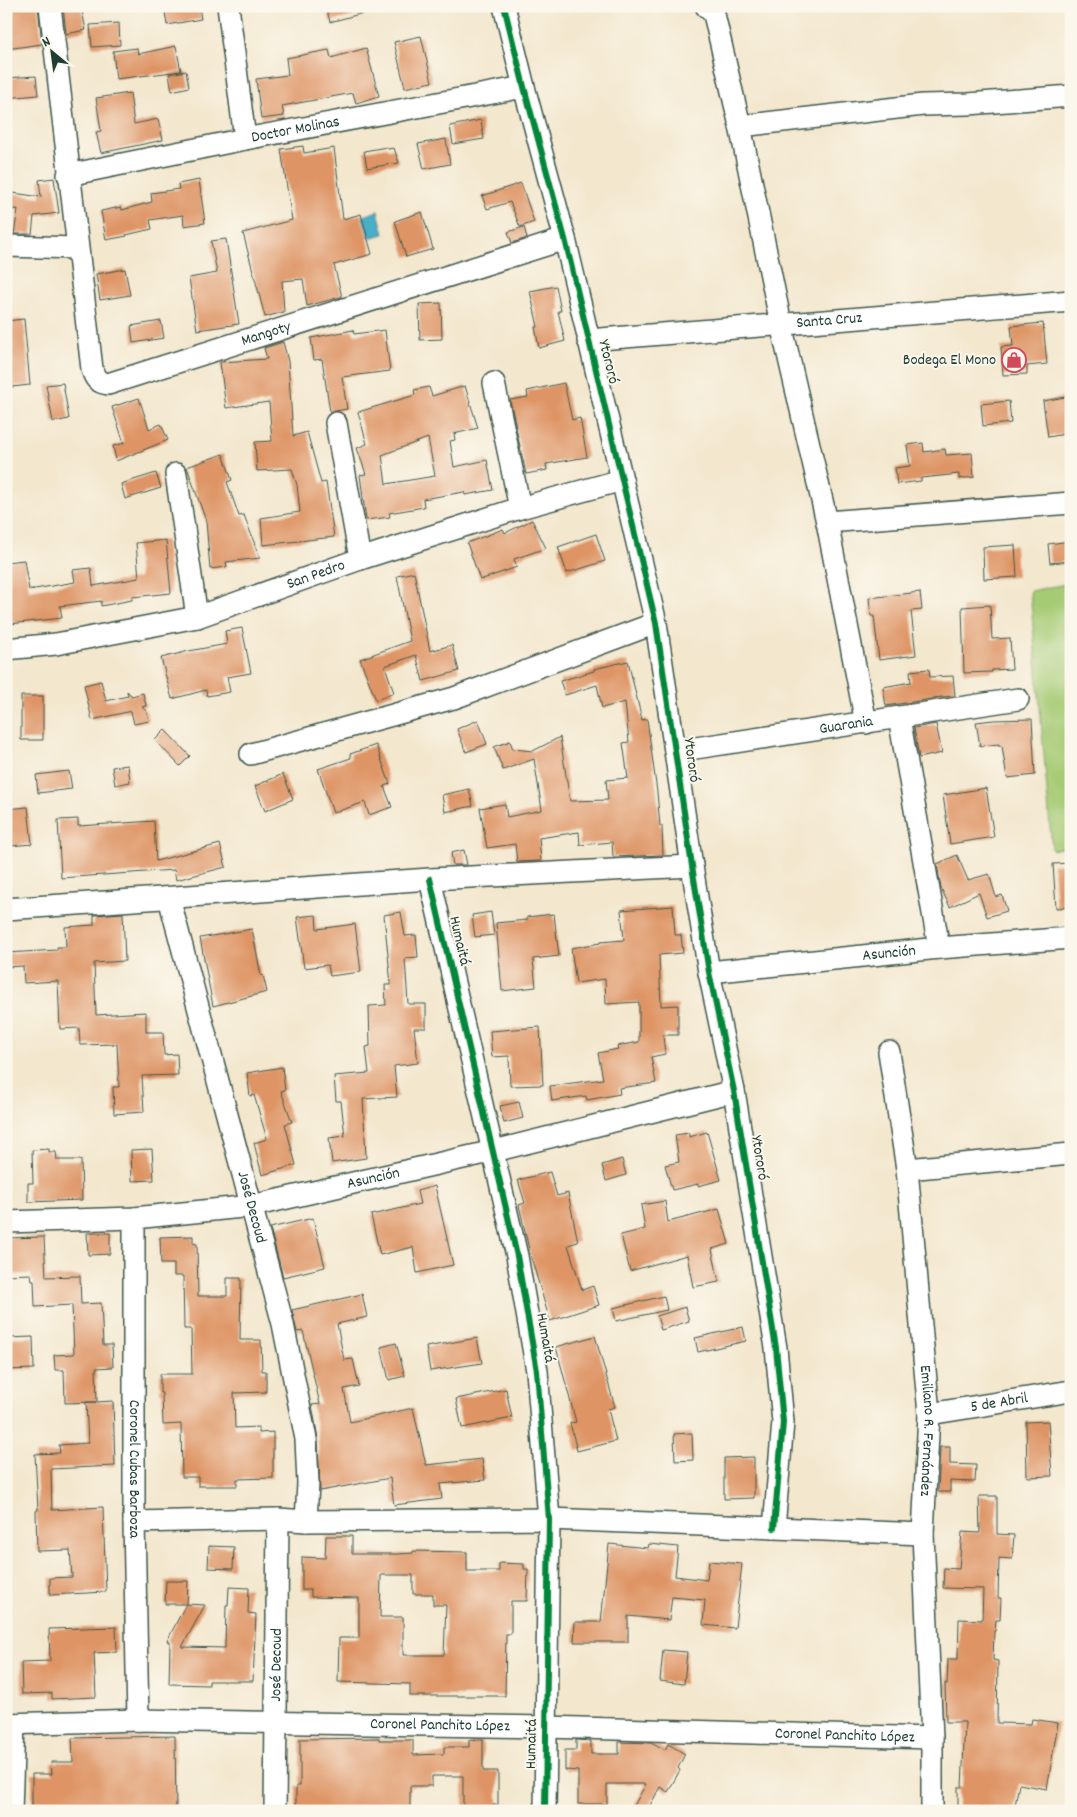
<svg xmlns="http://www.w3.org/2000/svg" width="1077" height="1817" font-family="Dekko,sans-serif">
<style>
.green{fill:#a6cb75;stroke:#628454}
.water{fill:#48aec8;stroke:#34767e}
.building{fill:#de9465;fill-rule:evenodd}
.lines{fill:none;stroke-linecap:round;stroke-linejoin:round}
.minor-casing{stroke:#3f564b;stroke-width:24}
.minor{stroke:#fff;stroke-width:21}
.cycleway-casing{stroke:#fbf7ec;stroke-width:9}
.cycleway{stroke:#00873e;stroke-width:6}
.labels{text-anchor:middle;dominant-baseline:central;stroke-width:4;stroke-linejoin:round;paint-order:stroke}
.street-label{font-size:16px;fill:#1f3d34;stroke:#fbf7ec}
.poi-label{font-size:16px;fill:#1f3d34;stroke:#fbf7ec;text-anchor:end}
</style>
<rect width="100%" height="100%" fill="#fbf7ec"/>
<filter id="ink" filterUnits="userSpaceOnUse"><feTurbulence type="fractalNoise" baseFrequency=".02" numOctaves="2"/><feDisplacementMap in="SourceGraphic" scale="10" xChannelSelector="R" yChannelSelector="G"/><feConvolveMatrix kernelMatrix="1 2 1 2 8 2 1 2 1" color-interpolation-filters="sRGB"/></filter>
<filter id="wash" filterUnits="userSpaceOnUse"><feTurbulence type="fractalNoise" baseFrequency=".0096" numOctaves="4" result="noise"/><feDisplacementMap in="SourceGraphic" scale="20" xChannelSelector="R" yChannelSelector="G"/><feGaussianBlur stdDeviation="1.12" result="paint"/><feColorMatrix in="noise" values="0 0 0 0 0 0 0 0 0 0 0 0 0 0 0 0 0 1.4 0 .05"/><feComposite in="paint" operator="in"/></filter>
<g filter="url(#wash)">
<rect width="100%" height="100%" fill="#f3e7ce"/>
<path class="green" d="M 1071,583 L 1071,846 L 1052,850 L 1030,591 Z"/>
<path class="water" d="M 378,211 L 384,234 L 369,238 L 363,216 Z"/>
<g id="blocks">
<path class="building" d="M 6,6 L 38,6 L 42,44 L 6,49 Z
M 63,6 L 81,6 L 86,30 L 66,34 Z
M 164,6 L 199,6 L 201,19 L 167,25 Z
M 326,6 L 370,6 L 371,11 L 330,22 Z
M 119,23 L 120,45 L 92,47 L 90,25 Z
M 421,36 L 432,82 L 405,88 L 394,42 Z
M 176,46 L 181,71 L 116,79 L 113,51 L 137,48 L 138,54 Z
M 366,48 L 379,96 L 356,103 L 353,93 L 282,106 L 284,116 L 261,119 L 256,79 L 288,75 L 286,58 L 329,50 L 331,58 Z
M 186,71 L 189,87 L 172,91 L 169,74 Z
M 36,76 L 38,95 L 6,98 L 6,78 Z
M 130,93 L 134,124 L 158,119 L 163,140 L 101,153 L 96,132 L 101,131 L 96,98 Z
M 481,120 L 484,139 L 453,144 L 450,126 Z
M 446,139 L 450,164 L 424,169 L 418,144 Z
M 303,146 L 304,153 L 334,148 L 343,219 L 361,214 L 372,254 L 334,265 L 342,297 L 341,297 L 307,306 L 303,279 L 282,281 L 284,312 L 265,317 L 243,233 L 292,220 L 281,149 Z
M 387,147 L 388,149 L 394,148 L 399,163 L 367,168 L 364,151 Z
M 54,178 L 59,213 L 34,216 L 32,234 L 14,234 L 18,209 L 6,210 L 6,192 L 41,197 L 39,180 Z
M 199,180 L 205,223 L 184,226 L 183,215 L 150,220 L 152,229 L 126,235 L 127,236 L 106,240 L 101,211 L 121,207 L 122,210 L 152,202 L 151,193 L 179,189 L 178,184 Z
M 521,183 L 534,222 L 520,227 L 510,202 L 487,209 L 482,196 Z
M 422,212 L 433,249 L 406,257 L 395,221 Z
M 524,227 L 527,238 L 512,243 L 508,232 Z
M 226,239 L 239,324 L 197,330 L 189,278 L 217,273 L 211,241 Z
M 125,269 L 130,295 L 100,300 L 96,274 Z
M 556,286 L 561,311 L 558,311 L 565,341 L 539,348 L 535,327 L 538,327 L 530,291 Z
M 441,303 L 442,339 L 420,340 L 419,304 Z
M 24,319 L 30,385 L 12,387 L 6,321 Z
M 161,321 L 164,338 L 133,343 L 131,326 Z
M 1043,323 L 1047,364 L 1027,366 L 1027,374 L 1003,375 L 1001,347 L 1013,346 L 1011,326 Z
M 353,330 L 354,334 L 385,330 L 390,371 L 342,377 L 347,409 L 330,412 L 322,359 L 314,360 L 311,338 Z
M 283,342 L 288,361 L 293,436 L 307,432 L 321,483 L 326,482 L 334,537 L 263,545 L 261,518 L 300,512 L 297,485 L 292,469 L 257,471 L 255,442 L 272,441 L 269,402 L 226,408 L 220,362 L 267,359 L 264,348 Z
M 63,383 L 69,419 L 53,422 L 46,385 Z
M 564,383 L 572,420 L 580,418 L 587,457 L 546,464 L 547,470 L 526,474 L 510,400 L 528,397 L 527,391 Z
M 465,386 L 478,428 L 454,434 L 455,440 L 450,441 L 454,467 L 487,460 L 493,490 L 465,495 L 464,492 L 423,499 L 424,507 L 389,513 L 390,517 L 366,520 L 360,475 L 366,474 L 357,448 L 367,444 L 358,412 L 415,395 L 414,390 L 429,387 L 432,396 ZM 428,438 L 435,476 L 386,484 L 382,455 Z
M 1071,396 L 1071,433 L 1048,437 L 1043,401 Z
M 139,398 L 149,429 L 161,424 L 168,440 L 116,461 L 113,446 L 124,443 L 112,407 Z
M 1009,401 L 1011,423 L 983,426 L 981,404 Z
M 923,443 L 924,452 L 945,449 L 946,455 L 972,453 L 974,477 L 959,479 L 959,474 L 921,478 L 921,481 L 897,484 L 895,468 L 910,466 L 907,445 Z
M 223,454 L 232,480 L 227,482 L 239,516 L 244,515 L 260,558 L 226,562 L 227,567 L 210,569 L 206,521 L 187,467 Z
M 156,473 L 161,488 L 125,499 L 121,484 Z
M 532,520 L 546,548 L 514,559 L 517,567 L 480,580 L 467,543 L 503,529 L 505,533 Z
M 596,534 L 605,561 L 567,573 L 558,547 Z
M 166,540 L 171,593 L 132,597 L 132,600 L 101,606 L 101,601 L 60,606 L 62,618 L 10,624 L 6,600 L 6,562 L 24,560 L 29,590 L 75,582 L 73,570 L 91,568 L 93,586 L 139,578 L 136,543 Z
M 1071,541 L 1071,561 L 1050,563 L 1048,544 Z
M 1015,545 L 1017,577 L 984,579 L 983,547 Z
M 414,572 L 430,651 L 452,645 L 459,671 L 423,681 L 416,655 L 385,666 L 394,693 L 376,700 L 360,659 L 410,641 L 397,576 Z
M 920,592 L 922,610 L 911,611 L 916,655 L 879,660 L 874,616 L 871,616 L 869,598 Z
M 990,605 L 992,639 L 1010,638 L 1012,669 L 992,670 L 992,672 L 964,673 L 962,607 Z
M 242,628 L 251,673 L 227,677 L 230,692 L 207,696 L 206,690 L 172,699 L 161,658 L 189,651 L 227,644 L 225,631 Z
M 628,661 L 642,720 L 647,719 L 657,792 L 660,826 L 662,826 L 663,855 L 613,857 L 612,842 L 580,845 L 579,832 L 539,838 L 541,861 L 517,862 L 515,844 L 487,848 L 480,808 L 505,804 L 507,817 L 542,810 L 534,759 L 503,770 L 494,747 L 510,741 L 513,749 L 533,751 L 560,737 L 570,801 L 608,800 L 606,780 L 628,778 L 623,743 L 629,742 L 625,702 L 602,708 L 597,685 L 565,695 L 560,681 L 594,671 L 594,669 Z
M 929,669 L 930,677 L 953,676 L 955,696 L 932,698 L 932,699 L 886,706 L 883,687 L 911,682 L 910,671 Z
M 101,681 L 106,701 L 128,696 L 127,691 L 132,696 L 143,693 L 146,706 L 142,707 L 147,712 L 149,721 L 134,724 L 131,711 L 92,720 L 84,685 Z
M 21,696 L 43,696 L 43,740 L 21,740 Z
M 1032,719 L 1035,775 L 1007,778 L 1002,746 L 999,746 L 999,744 L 980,746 L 976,722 L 994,720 Z
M 478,720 L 487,744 L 466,752 L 457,729 Z
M 936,724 L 942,753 L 919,758 L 914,728 Z
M 165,730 L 190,756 L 180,766 L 155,740 Z
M 376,745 L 390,784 L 384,786 L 392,807 L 369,815 L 365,802 L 333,813 L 318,769 L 351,758 L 350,754 Z
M 128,765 L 130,782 L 115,785 L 112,767 Z
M 69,771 L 72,789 L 38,793 L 36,775 Z
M 283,774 L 293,799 L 265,811 L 255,786 Z
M 986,788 L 994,837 L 950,844 L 943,795 Z
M 469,789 L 473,806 L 445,812 L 442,795 Z
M 28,807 L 32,844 L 10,846 L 6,809 Z
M 78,819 L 78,826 L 154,821 L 156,861 L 220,844 L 226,867 L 176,880 L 174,870 L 61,878 L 58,820 Z
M 464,850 L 467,865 L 453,865 L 451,853 Z
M 957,855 L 968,880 L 989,874 L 996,897 L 1002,895 L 1007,911 L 987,917 L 979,893 L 950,907 L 941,888 L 937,864 Z
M 1071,863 L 1071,907 L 1056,908 L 1053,864 Z
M 673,906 L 675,935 L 681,935 L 683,953 L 659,955 L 661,1006 L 678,1005 L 678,1035 L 663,1035 L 665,1054 L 651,1057 L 656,1083 L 619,1088 L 620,1094 L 587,1100 L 586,1096 L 552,1101 L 550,1086 L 603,1079 L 598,1053 L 618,1049 L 617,1046 L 639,1042 L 639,1002 L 606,1004 L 605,979 L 576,983 L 571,948 L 600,943 L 600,942 L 624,940 L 621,910 Z
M 401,912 L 405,936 L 416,935 L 418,957 L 405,958 L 408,1004 L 426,1004 L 426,1028 L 414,1028 L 418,1063 L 394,1066 L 397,1097 L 363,1099 L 366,1158 L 332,1163 L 329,1138 L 345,1136 L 341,1101 L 336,1101 L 334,1076 L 369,1073 L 366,1047 L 370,1046 L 369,1006 L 386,1005 L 385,985 L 391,985 L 384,915 Z
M 491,912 L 494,935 L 475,937 L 472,915 Z
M 123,913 L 125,961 L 94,963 L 96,1015 L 146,1012 L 146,1032 L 163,1032 L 164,1055 L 177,1054 L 178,1075 L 142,1076 L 144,1112 L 114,1114 L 113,1087 L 119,1087 L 117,1044 L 80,1045 L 79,1028 L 60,1029 L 58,981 L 24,983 L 23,966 L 6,967 L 6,953 L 57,950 L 57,947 L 66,947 L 65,927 L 94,925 L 94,915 Z
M 554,914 L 559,956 L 533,959 L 536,987 L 502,991 L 496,923 L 527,920 L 527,917 Z
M 316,915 L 317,929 L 355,924 L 361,972 L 330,976 L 328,965 L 304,968 L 297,917 Z
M 252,929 L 261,976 L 263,975 L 267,992 L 213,1006 L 200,938 Z
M 540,1027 L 543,1085 L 510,1086 L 509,1056 L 492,1057 L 490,1031 Z
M 282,1067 L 285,1090 L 281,1091 L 292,1122 L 285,1124 L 296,1165 L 262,1175 L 254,1143 L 267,1139 L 254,1095 L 250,1096 L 247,1073 Z
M 519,1102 L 523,1118 L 504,1123 L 500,1106 Z
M 707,1132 L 721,1180 L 698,1186 L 698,1184 L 672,1190 L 665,1165 L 679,1162 L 675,1135 L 689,1133 L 689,1137 Z
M 49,1149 L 49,1152 L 56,1152 L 57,1160 L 81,1160 L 82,1200 L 28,1202 L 28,1183 L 33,1183 L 32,1150 Z
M 152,1149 L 154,1180 L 132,1181 L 131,1150 Z
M 622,1159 L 626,1175 L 606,1181 L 602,1165 Z
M 550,1172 L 557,1196 L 568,1193 L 578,1242 L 568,1245 L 582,1290 L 593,1286 L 599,1305 L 550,1321 L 530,1254 L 519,1205 L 525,1203 L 518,1180 Z
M 435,1186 L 453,1265 L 417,1273 L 413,1247 L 380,1255 L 371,1215 L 420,1204 L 417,1191 Z
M 665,1201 L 668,1222 L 719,1209 L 729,1244 L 712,1249 L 719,1282 L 693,1287 L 687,1255 L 630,1271 L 621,1235 L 645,1229 L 641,1205 Z
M 313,1218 L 325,1267 L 283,1277 L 270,1228 Z
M 87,1233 L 110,1233 L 110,1254 L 88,1255 Z
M 193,1236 L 193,1243 L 197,1244 L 198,1296 L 227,1296 L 227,1278 L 241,1278 L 240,1340 L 261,1340 L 262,1371 L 266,1371 L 266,1392 L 234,1393 L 235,1428 L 259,1427 L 259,1433 L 273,1432 L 273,1478 L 237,1479 L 237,1486 L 198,1486 L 198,1477 L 182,1477 L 181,1424 L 163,1425 L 162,1393 L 160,1393 L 160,1374 L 192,1374 L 191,1329 L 184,1329 L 183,1276 L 174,1276 L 174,1264 L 161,1264 L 160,1237 Z
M 44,1237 L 46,1277 L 80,1276 L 81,1304 L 101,1303 L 103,1345 L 112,1345 L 113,1367 L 96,1368 L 97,1402 L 113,1401 L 115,1466 L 51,1469 L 52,1510 L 103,1507 L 106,1592 L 50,1595 L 50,1578 L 72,1577 L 70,1550 L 37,1551 L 36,1511 L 38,1510 L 35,1454 L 60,1453 L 59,1445 L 88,1443 L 86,1402 L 96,1402 L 65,1403 L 64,1370 L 55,1370 L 54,1355 L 74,1354 L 72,1305 L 35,1307 L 34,1281 L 32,1281 L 31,1274 L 6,1275 L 6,1238 Z
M 362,1294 L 367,1317 L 337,1324 L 344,1360 L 353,1359 L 359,1386 L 344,1389 L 350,1422 L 413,1408 L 426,1465 L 482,1459 L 485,1480 L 440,1484 L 442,1499 L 394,1505 L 390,1478 L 320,1491 L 318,1438 L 312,1405 L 320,1404 L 303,1331 L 297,1332 L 292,1310 Z
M 664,1296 L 667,1310 L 616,1321 L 613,1308 Z
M 685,1307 L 689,1321 L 661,1330 L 657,1316 Z
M 743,1327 L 746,1341 L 698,1352 L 695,1338 Z
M 595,1336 L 615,1407 L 608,1409 L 616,1441 L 577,1451 L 570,1423 L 576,1422 L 556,1347 Z
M 33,1337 L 34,1369 L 6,1370 L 6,1338 Z
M 477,1338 L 482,1363 L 430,1371 L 426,1347 Z
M 396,1343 L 405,1376 L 389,1380 L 381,1347 Z
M 506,1389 L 512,1418 L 462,1428 L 456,1399 Z
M 1048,1421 L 1052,1476 L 1027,1477 L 1026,1422 Z
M 692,1433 L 693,1460 L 675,1461 L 674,1434 Z
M 940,1447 L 950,1447 L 950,1464 L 976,1465 L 975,1482 L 950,1481 L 950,1492 L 938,1492 Z
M 754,1457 L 754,1498 L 724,1499 L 724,1458 Z
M 979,1496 L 997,1496 L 997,1534 L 1014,1535 L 1012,1559 L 999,1558 L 998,1598 L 1001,1598 L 1000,1620 L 996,1620 L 995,1631 L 994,1631 L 993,1660 L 998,1661 L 997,1723 L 1031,1724 L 1032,1719 L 1058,1723 L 1047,1789 L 1019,1784 L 1014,1811 L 998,1811 L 998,1808 L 958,1807 L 958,1787 L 962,1787 L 965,1722 L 946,1722 L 945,1683 L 947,1684 L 948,1659 L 958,1659 L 959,1619 L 982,1620 L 983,1589 L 943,1588 L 944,1568 L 959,1569 L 962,1532 L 980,1533 Z
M 326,1536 L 352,1536 L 352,1554 L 398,1554 L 413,1553 L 413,1551 L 467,1552 L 467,1571 L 499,1571 L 499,1563 L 524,1564 L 524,1569 L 528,1569 L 527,1601 L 511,1601 L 511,1634 L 506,1634 L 505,1696 L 410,1696 L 410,1684 L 338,1682 L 339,1638 L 359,1638 L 359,1598 L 311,1597 L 311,1590 L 302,1590 L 302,1557 L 325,1558 ZM 381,1575 L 413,1575 L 413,1594 L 433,1594 L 433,1605 L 446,1605 L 444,1655 L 403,1655 L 403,1617 L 380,1617 Z
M 609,1544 L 648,1548 L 649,1544 L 678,1547 L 675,1576 L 707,1580 L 709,1561 L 742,1564 L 735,1628 L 703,1625 L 705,1600 L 672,1597 L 669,1620 L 628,1616 L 628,1642 L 574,1642 L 575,1622 L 601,1622 Z
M 209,1546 L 234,1547 L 233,1569 L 208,1568 Z
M 166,1581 L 188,1581 L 187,1604 L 165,1604 Z
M 229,1587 L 249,1588 L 248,1613 L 256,1614 L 253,1681 L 209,1681 L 209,1685 L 169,1684 L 170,1642 L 167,1641 L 186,1604 L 205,1605 L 182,1647 L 225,1648 L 226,1605 L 228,1605 Z
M 116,1627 L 117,1652 L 94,1653 L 96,1697 L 52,1699 L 52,1693 L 22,1694 L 21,1662 L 50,1661 L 49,1629 Z
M 663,1650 L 687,1652 L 684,1684 L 660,1681 Z
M 175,1736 L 176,1811 L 32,1811 L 32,1774 L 52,1774 L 51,1762 L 73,1762 L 72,1738 Z
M 379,1738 L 379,1740 L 413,1740 L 413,1755 L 444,1754 L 444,1747 L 469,1747 L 469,1740 L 483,1739 L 483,1771 L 498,1771 L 498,1805 L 493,1805 L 493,1811 L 463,1811 L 463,1776 L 432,1776 L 432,1786 L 410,1786 L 410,1811 L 296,1811 L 296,1786 L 300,1786 L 300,1739 Z
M 576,1740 L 591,1741 L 591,1754 L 619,1754 L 619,1742 L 653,1743 L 665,1750 L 668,1744 L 685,1754 L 678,1768 L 680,1770 L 668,1792 L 660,1787 L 647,1811 L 631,1811 L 646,1784 L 607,1784 L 607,1804 L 578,1804 L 578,1771 L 565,1770 L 565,1750 L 576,1750 Z"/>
</g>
</g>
<g filter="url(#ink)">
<use href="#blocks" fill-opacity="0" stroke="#3f564b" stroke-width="1"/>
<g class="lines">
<defs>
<g id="minor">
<path id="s1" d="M 50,6 L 92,369 C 95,379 97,382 108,384 L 565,239"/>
<path d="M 228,6 L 245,139"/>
<path d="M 504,6 L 524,87 L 565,239 L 656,623 L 692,866 L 709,972 L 734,1091 L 776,1348 L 783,1422 L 774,1528"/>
<path d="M 706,6 L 714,14 L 740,126 L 781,324 L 827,522 L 866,723"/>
<path d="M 740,126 L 923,105 L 968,104 L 1071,96"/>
<path id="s2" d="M 68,175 L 245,139 L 524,87"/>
<path d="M 6,246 L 77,248"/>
<path id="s3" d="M 588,340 L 1071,301"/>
<path d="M 494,383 L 520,508"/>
<path d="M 336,423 L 360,559"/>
<path d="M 176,474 L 197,617"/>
<path d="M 827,522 L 1071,503"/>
<path id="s4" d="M 6,649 L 56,644 L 197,617 L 360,559 L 520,508 L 622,480"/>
<path d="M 899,717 L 939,948"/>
<path id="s5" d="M 676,751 L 1018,699"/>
<path d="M 251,754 L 454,698 L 656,623"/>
<path d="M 430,879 L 517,1256 L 537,1371 L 549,1519 L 545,1811"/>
<path id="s6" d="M 169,898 L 283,1324 L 306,1439 L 308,1483 L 306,1521"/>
<path d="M 6,909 L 430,879 L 692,866"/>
<path id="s7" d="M 709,972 L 939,948 L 1071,938"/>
<path id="s8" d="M 889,1052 L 907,1169 L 929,1414 L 923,1534 L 932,1738 L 932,1811"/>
<path d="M 907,1169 L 1071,1154"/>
<path id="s9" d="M 134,1218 L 134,1522 L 138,1720"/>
<path id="s10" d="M 6,1222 L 134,1218 L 252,1206 L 494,1151 L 734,1091"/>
<path id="s11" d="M 929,1414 L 1071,1391"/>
<path d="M 134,1522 L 278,1519 L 306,1521 L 549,1519 L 923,1534"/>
<path id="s12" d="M 6,1724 L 138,1720 L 546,1727 L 932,1738"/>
<path d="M 11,1811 L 14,1724"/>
<path id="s13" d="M 275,1811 L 278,1519"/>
</g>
</defs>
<use href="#minor" class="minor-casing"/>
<use href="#minor" class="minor"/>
<defs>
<path id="cycleway" d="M 504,6 L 524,87 L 565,239 L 656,623 L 692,866 L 709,972 L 734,1091 L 776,1348 L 783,1422 L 774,1528
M 430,879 L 517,1256 L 537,1371 L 549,1519 L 545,1811"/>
</defs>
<use href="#cycleway" class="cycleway-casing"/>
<use href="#cycleway" class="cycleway"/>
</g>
</g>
<defs>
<symbol id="shop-ring" viewBox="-11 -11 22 22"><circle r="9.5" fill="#fbf7ec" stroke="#d1495b" stroke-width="1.5"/><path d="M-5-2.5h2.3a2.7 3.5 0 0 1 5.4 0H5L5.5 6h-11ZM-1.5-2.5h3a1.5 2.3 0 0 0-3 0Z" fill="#d1495b"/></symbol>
</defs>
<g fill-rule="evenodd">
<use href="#shop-ring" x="1000" y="346" width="28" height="28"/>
</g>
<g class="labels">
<g class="street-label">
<text stroke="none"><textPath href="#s2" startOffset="232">Doctor Molinas</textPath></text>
<text stroke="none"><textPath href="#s3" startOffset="242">Santa Cruz</textPath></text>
<text stroke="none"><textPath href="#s1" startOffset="555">Mangoty</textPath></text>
<text transform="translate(608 362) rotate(76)">Ytororó</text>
<text stroke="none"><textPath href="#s4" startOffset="320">San Pedro</textPath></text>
<text stroke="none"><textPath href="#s5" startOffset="172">Guarania</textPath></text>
<text transform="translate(691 760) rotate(82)">Ytororó</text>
<text transform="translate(459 941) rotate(77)">Humaitá</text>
<text stroke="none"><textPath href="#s7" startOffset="181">Asunción</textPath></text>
<text transform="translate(759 1158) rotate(81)">Ytororó</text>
<text stroke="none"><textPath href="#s10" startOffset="371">Asunción</textPath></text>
<text stroke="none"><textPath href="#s6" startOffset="320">José Decoud</textPath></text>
<text transform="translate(545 1338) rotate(80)">Humaitá</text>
<text stroke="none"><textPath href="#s11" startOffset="71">5 de Abril</textPath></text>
<text stroke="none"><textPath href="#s8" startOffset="381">Emiliano R. Fernández</textPath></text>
<text stroke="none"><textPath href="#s9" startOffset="251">Coronel Cubas Barboza</textPath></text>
<text stroke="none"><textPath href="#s13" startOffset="146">José Decoud</textPath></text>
<text stroke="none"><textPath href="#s12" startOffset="434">Coronel Panchito López</textPath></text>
<text stroke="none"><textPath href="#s12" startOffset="839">Coronel Panchito López</textPath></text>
<text transform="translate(532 1744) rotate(-89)">Humaitá</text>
</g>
<g class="poi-label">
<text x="996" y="360">Bodega El Mono</text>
</g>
</g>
<rect width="1077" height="1817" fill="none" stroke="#fbf7ec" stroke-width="25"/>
<g transform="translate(52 52) rotate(331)" stroke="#fbf7ec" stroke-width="4" paint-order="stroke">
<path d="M0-4L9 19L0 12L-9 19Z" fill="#1f3d34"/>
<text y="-8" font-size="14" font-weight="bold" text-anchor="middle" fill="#1f3d34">N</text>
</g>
</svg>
